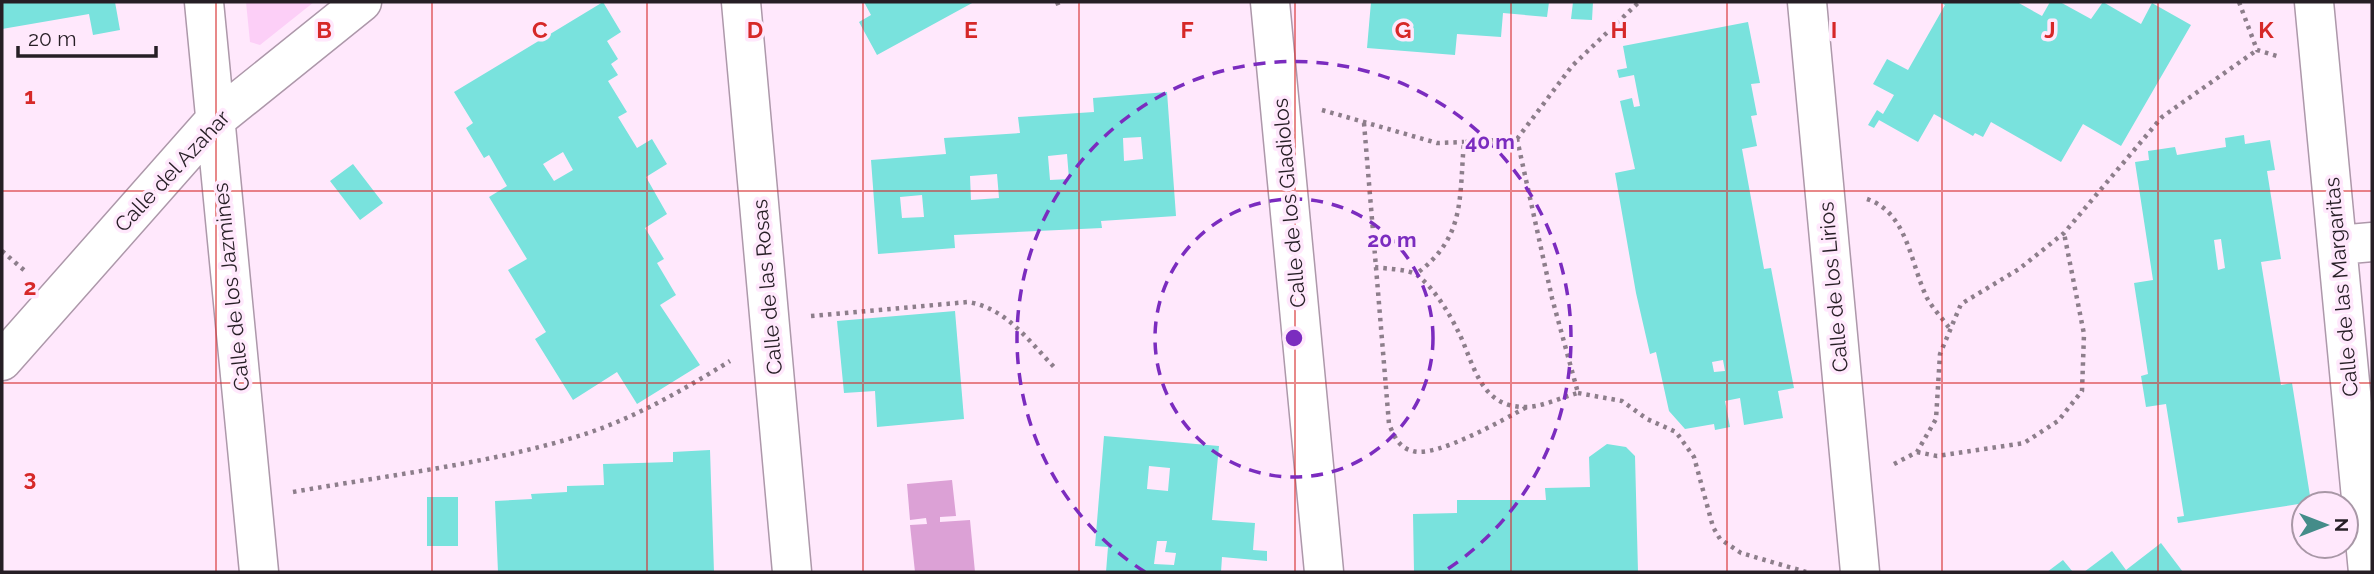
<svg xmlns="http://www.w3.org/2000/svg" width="2374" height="574" font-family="Raleway,sans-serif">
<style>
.green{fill:#fccff7}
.water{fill:#dca1d6}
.building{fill:#79e2dd;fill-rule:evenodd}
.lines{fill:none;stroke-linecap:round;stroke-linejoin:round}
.minor-casing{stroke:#ad98aa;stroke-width:41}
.path{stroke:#8d7e8b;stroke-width:4.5;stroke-dasharray:3.5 5;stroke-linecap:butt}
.minor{stroke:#fff;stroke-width:38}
.grid{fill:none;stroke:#d62828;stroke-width:2;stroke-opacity:0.55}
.ring{fill:none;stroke:#7b2cbf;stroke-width:3.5;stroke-dasharray:12 9}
.labels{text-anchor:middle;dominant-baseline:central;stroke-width:7;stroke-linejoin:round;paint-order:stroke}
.street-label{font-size:21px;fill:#261e25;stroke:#ffe8fc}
.grid-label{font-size:23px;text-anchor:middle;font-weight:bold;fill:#d62828;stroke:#ffe8fc;stroke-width:7;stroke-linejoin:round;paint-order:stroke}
.centre{fill:#7b2cbf;stroke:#ffe8fc;stroke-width:3.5}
.ring-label{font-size:21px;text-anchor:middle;font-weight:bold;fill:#7b2cbf;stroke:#ffe8fc;stroke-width:7;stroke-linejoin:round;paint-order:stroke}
</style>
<rect width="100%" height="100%" fill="#ffe8fc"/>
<path class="green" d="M 246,2 L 314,2 L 260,45 L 250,42 Z"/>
<path class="water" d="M 952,480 L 956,516 L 940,517 L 940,522 L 970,520 L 975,572 L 915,572 L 910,525 L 927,524 L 926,518 L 910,520 L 907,484 Z"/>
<path class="building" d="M 2,2 L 115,2 L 120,30 L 93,35 L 89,14 L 2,29 Z
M 603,2 L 621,32 L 607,41 L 618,59 L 611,64 L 618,75 L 608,81 L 627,112 L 618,117 L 637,148 L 652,139 L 667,164 L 646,177 L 667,214 L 645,228 L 664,259 L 657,263 L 676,295 L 660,305 L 700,365 L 637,404 L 617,372 L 573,400 L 535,339 L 546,332 L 508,270 L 527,259 L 489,197 L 507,186 L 489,155 L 484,158 L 466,128 L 473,123 L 454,92 ZM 563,152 L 573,170 L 554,181 L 543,164 Z
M 864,2 L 974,2 L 877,55 L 859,22 L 871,15 Z
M 1371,2 L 1549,2 L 1547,17 L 1503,13 L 1501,37 L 1457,34 L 1455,55 L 1367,48 Z
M 1573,2 L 1593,2 L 1592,20 L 1571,19 Z
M 1939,2 L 2017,2 L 2042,16 L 2050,2 L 2060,2 L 2091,19 L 2103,2 L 2141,24 L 2152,3 L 2191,25 L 2121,146 L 2083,124 L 2061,162 L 1991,122 L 1983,137 L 1975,133 L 1973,136 L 1934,114 L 1918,142 L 1879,120 L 1874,128 L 1868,125 L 1877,110 L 1883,114 L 1894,95 L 1873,84 L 1887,59 L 1908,70 L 1945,5 Z
M 1748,22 L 1760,83 L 1751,84 L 1757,115 L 1751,116 L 1757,146 L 1742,149 L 1764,269 L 1771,268 L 1794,388 L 1778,391 L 1783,418 L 1744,425 L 1740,398 L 1725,401 L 1730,427 L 1715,430 L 1714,424 L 1685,429 L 1669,411 L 1656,352 L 1650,354 L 1636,293 L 1615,173 L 1635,169 L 1620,101 L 1632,98 L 1634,107 L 1640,106 L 1634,75 L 1619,78 L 1617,70 L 1627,68 L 1623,46 ZM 1723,360 L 1725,371 L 1714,372 L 1712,362 Z
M 1167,92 L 1176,216 L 1101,221 L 1102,228 L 954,235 L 955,248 L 878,254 L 871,160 L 946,154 L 944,138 L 1020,133 L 1018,117 L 1094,112 L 1093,98 ZM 1141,137 L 1143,159 L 1124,161 L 1123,138 ZM 1067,154 L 1069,179 L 1050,180 L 1048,156 ZM 997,174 L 999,198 L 971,200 L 970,176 ZM 922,195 L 924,217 L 902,218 L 900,197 Z
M 2244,135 L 2245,144 L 2270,140 L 2275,170 L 2267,171 L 2281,259 L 2261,262 L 2281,385 L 2292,383 L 2311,502 L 2178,523 L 2177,517 L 2184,516 L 2166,404 L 2146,407 L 2141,376 L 2148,374 L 2134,283 L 2153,280 L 2135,162 L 2149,160 L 2148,151 L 2175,147 L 2177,155 L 2226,147 L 2225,138 ZM 2221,239 L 2225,268 L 2218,270 L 2214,240 Z
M 353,164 L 383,203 L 360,220 L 330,181 Z
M 955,311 L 964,419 L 877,427 L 875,391 L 844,393 L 837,321 Z
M 1104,436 L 1219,446 L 1212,520 L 1255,523 L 1253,550 L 1267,551 L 1267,561 L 1222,557 L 1221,572 L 1106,572 L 1108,547 L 1095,546 ZM 1149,466 L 1170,468 L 1168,491 L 1147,489 ZM 1157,541 L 1167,541 L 1165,552 L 1176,553 L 1174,565 L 1154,564 Z
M 1607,444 L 1626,447 L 1635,456 L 1638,572 L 1414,572 L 1413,514 L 1457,513 L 1457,500 L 1546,500 L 1545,488 L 1590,487 L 1589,457 Z
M 710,450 L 714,572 L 498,572 L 495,501 L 532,499 L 531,494 L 567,492 L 567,486 L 604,485 L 603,464 L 673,462 L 673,452 Z
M 427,497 L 458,497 L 458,546 L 427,546 Z
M 2161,543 L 2183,572 L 2084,572 L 2112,551 L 2126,570 Z
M 2063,560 L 2073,572 L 2047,572 Z"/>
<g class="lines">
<defs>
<path id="minor" d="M 204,2 L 259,572
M 741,2 L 792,572
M 1270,2 L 1324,572
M 1807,2 L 1860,572
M 2314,2 L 2368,572
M 2338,245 L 2372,242
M 2,361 L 214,121 L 362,2"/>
</defs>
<use href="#minor" class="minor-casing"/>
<path class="path" d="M 1057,2 L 1059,7
M 2239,2 L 2257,50 L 2277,56
M 1322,110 L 1437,143 L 1464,142
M 1364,123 L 1389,424 C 1394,436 1399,448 1413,451 C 1437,458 1504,419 1527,407
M 1517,139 L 1572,66 L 1639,2
M 1867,199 C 1908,213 1910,263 1927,298 C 1933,309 1943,319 1950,329
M 2,251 L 25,271
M 1375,267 C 1387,269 1408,269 1417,275 C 1435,289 1449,313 1459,333 C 1474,364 1480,408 1526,407 C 1542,407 1562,397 1578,393 L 1552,298 L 1517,139 L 1464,142 C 1459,198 1466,237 1416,274
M 811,316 L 968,302 C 1006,308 1029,341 1054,367
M 1578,393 L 1622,401 L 1647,419 L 1676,432 L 1694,457 L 1713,527 L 1720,539 L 1741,553 L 1806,572
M 1917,452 L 1937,456 L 2024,443 L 2058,421 L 2082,391 L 2084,334 L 2064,233
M 1894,464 L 1917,452 L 1936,419 L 1940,354 L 1961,304 L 2019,269 L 2064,233 L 2162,117 L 2257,50
M 293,492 C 389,475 489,464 582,435 C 635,418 683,390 730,361"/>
<use href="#minor" class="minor"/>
</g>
<path class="grid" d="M 216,2 L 216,572M 432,2 L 432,572M 647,2 L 647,572M 863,2 L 863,572M 1079,2 L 1079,572M 1295,2 L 1295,572M 1511,2 L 1511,572M 1727,2 L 1727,572M 1942,2 L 1942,572M 2158,2 L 2158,572M 2,191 L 2372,191M 2,383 L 2372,383"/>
<g class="ring">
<circle cx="1294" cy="338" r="139"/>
<path d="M1145 572A277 277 0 1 1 1443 572"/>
</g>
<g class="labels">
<g class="street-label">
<text transform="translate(172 171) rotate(-47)">Calle del Azahar</text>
<text transform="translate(1289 203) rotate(-95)">Calle de los Gladiolos</text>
<text transform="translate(231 287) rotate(-96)">Calle de los Jazmines</text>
<text transform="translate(767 287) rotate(-95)">Calle de las Rosas</text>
<text transform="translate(1833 287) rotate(-95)">Calle de los Lirios</text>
<text transform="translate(2341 287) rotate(-95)">Calle de las Margaritas</text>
</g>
</g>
<g class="grid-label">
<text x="324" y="38">B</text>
<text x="540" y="38">C</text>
<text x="755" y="38">D</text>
<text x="971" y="38">E</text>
<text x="1187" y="38">F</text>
<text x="1403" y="38">G</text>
<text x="1619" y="38">H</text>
<text x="1834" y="38">I</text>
<text x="2050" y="38">J</text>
<text x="2266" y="38">K</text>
<text x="30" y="104">1</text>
<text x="30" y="295">2</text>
<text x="30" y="486">3</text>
</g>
<circle cx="1294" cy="338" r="10" class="centre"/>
<g class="ring-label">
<text x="1490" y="149">40 m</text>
<text x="1392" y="247">20 m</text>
</g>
<rect width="2374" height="574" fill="none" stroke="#261e25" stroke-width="7"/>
<g transform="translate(2325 525) rotate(90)"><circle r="33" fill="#ffe8fc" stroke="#a897a6" stroke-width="2"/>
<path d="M0-5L12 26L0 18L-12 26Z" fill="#448c89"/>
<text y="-10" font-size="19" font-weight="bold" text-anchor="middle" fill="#261e25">N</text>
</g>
<path d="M18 46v10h138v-10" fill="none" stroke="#261e25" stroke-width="3.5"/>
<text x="28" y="46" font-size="21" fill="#261e25" stroke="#ffe8fc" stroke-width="5" paint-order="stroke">20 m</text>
</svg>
